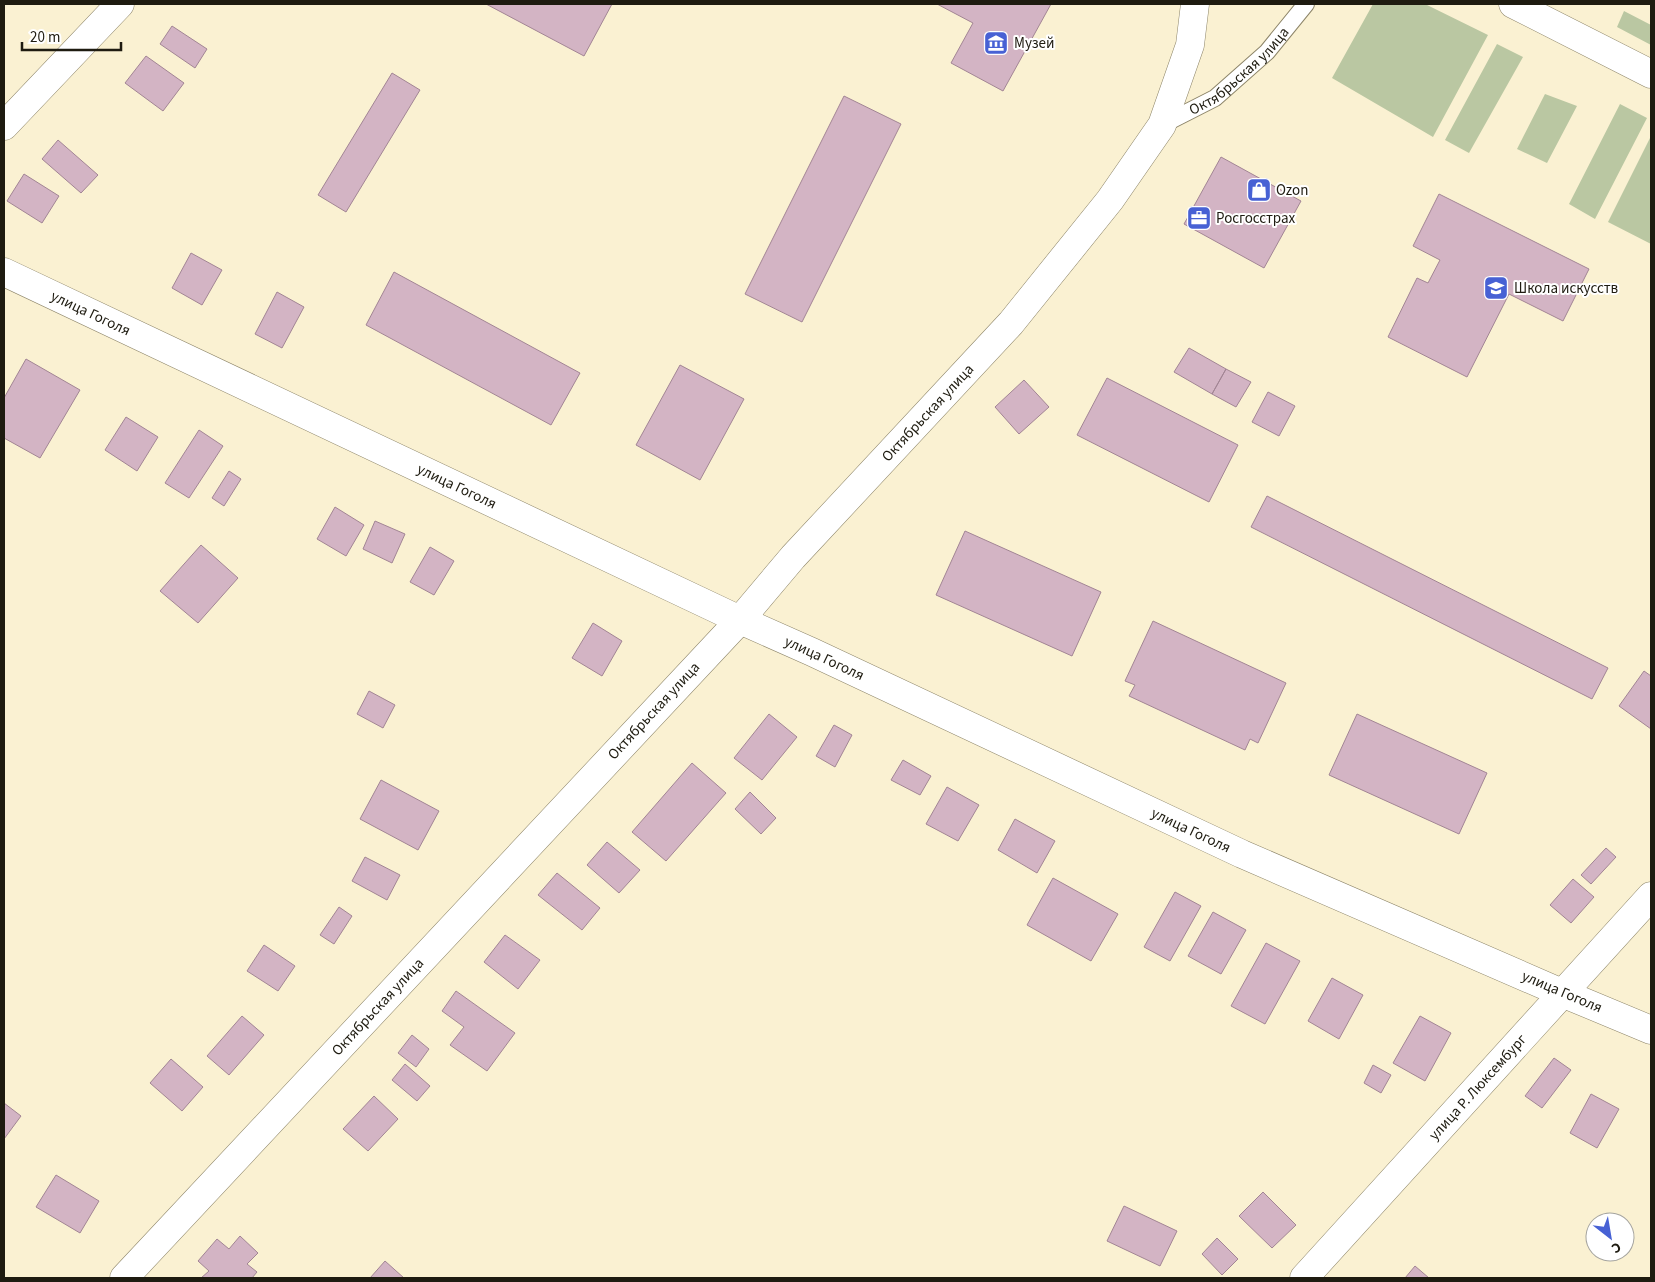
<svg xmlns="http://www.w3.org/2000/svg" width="1655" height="1282" font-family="'Source Sans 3',sans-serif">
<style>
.green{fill:#bac7a2}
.building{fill:#d3b4c4;stroke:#a28594}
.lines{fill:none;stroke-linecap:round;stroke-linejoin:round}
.lane-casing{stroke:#8c8468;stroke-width:18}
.street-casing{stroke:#8c8468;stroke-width:29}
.secondary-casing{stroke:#8c8468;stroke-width:29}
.lane{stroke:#fff;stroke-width:16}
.street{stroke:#fff;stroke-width:28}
.secondary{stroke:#fff;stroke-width:28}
.labels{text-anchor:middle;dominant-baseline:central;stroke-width:4;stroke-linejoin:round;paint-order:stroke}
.poi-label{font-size:15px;fill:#1e1b10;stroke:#fff;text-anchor:start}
.street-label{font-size:15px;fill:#1e1b10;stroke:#fff}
</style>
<rect width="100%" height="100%" fill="#faf1d2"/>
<path class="green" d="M 1373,4 L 1425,4 L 1488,35 L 1433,137 L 1332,78 Z
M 1624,11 L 1651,25 L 1651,45 L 1617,27 Z
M 1497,44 L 1523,57 L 1469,153 L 1445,140 Z
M 1545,94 L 1577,106 L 1547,163 L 1517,149 Z
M 1620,104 L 1647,118 L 1595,219 L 1569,204 Z
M 1651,136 L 1651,244 L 1608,222 Z"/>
<path class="building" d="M 486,4 L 612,4 L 584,56 Z
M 937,4 L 1051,4 L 1003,91 L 951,63 L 973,23 Z
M 172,26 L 207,49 L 195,68 L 160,44 Z
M 146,56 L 184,83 L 163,111 L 125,83 Z
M 392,73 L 420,90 L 346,212 L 318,195 Z
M 844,96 L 901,124 L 802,322 L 745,294 Z
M 58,140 L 98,175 L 81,193 L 42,159 Z
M 1221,157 L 1301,201 L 1264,268 L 1184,224 Z
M 24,174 L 59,196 L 42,223 L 7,201 Z
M 1439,194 L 1589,269 L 1563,321 L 1509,294 L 1467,377 L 1388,337 L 1417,278 L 1428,283 L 1440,260 L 1413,246 Z
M 191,253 L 222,270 L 202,305 L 172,288 Z
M 394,272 L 580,373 L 551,425 L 366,325 Z
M 277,292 L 304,307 L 282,348 L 255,334 Z
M 1189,348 L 1226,369 L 1212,394 L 1174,372 Z
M 26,359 L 80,390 L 40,458 L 4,438 L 4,398 Z
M 680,365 L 744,399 L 700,480 L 636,445 Z
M 1226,369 L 1251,382 L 1236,407 L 1212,394 Z
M 1107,378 L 1238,445 L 1209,502 L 1077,435 Z
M 1024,380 L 1049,407 L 1019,434 L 995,407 Z
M 1268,392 L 1295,406 L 1279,436 L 1252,422 Z
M 126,417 L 158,437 L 137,471 L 105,450 Z
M 199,430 L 223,446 L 189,498 L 165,483 Z
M 229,471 L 241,479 L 224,506 L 212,498 Z
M 1267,496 L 1608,668 L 1592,699 L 1251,527 Z
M 335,507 L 364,525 L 346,556 L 317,539 Z
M 375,521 L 405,534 L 392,563 L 363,549 Z
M 965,531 L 1101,592 L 1072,656 L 936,595 Z
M 201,545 L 238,578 L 198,623 L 160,591 Z
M 430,547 L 454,561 L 434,595 L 410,582 Z
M 1153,621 L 1286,683 L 1258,743 L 1250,739 L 1245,750 L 1129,696 L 1135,685 L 1125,681 Z
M 593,623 L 622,641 L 602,676 L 572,658 Z
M 1644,671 L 1651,676 L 1651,729 L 1619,706 Z
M 369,691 L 395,705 L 383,728 L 357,714 Z
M 769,714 L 797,737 L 762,780 L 734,758 Z
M 1357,714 L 1487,773 L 1459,834 L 1329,775 Z
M 834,725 L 852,735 L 835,767 L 816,756 Z
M 903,760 L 931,776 L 920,795 L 891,780 Z
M 692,763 L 726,793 L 666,861 L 632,832 Z
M 381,780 L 439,811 L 418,850 L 360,819 Z
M 947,787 L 979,805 L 958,841 L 926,824 Z
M 750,792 L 776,818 L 761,834 L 735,809 Z
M 1015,819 L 1055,841 L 1037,873 L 998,850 Z
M 607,842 L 640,870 L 619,893 L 587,865 Z
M 1606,848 L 1616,857 L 1591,884 L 1581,875 Z
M 365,857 L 400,875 L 387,900 L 352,881 Z
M 557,873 L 600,908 L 582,930 L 538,895 Z
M 1053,878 L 1118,914 L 1091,961 L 1027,925 Z
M 1573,879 L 1594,897 L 1571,923 L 1550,905 Z
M 1175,892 L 1201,906 L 1170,961 L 1144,947 Z
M 339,907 L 352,916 L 334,944 L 320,935 Z
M 1213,912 L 1246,930 L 1221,974 L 1188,956 Z
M 505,935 L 540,960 L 518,989 L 484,962 Z
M 1266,943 L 1300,961 L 1265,1024 L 1231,1006 Z
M 264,945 L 295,966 L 278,991 L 247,971 Z
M 1332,978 L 1363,995 L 1339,1039 L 1308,1021 Z
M 456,991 L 515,1033 L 487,1071 L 450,1045 L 464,1027 L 442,1011 Z
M 242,1016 L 264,1035 L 229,1075 L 207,1056 Z
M 1420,1016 L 1451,1033 L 1425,1081 L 1393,1063 Z
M 412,1035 L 429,1049 L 416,1067 L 398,1053 Z
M 1554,1058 L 1571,1070 L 1542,1108 L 1525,1096 Z
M 171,1059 L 203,1087 L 182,1111 L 150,1083 Z
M 405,1064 L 430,1086 L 417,1101 L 392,1080 Z
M 1373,1065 L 1391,1075 L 1381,1093 L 1364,1083 Z
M 1591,1094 L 1619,1109 L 1597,1148 L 1570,1133 Z
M 374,1096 L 398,1119 L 368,1151 L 343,1129 Z
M 4,1103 L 21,1116 L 4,1139 Z
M 56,1175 L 99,1201 L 80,1233 L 36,1207 Z
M 1263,1192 L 1296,1225 L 1272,1248 L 1239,1216 Z
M 1124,1206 L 1177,1231 L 1160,1266 L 1107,1241 Z
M 240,1236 L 258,1253 L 247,1264 L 257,1272 L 252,1278 L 201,1278 L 209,1271 L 198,1261 L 217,1239 L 229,1249 Z
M 1217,1238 L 1238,1259 L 1222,1275 L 1202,1254 Z
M 385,1261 L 404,1278 L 370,1278 Z
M 1415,1266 L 1429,1278 L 1405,1278 Z"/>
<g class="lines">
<defs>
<g id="lane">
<path id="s1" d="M 1162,125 L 1215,98 L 1267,52 L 1306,4"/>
</g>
<g id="street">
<path d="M 1513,4 L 1651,74"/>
<path d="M 4,126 L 120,4"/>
<path id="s2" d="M 4,272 L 740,620 L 124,1278"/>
<path d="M 1562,993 L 1651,1030"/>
</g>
<g id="secondary">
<path id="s3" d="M 1195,4 L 1190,45 L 1162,125 L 1110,200 L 1011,323 L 793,557 L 740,620 L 812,652 L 1242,854 L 1562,993"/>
<path id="s4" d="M 1304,1278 L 1651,896"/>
</g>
</defs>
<use href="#lane" class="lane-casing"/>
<use href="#street" class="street-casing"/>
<use href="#secondary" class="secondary-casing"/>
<use href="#lane" class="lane"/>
<use href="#street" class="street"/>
<use href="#secondary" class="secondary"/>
</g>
<defs>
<symbol id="museum-square" viewBox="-11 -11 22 22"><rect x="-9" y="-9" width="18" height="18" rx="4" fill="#4761d4" stroke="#fff"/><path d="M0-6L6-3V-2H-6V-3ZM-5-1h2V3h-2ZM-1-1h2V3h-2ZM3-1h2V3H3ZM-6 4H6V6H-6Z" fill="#fff"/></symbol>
<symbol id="shop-square" viewBox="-11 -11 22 22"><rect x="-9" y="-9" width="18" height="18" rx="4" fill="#4761d4" stroke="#fff"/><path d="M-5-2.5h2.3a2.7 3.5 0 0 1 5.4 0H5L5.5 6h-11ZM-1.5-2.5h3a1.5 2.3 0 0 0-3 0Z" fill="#fff"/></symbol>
<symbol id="office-square" viewBox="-11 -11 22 22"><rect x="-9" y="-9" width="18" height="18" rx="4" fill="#4761d4" stroke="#fff"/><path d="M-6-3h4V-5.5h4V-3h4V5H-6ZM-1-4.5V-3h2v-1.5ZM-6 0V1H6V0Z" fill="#fff"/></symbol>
<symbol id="school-square" viewBox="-11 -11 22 22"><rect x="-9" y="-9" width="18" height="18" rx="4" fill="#4761d4" stroke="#fff"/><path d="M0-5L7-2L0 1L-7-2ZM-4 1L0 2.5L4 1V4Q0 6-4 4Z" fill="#fff"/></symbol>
</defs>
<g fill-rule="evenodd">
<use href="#museum-square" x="982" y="29" width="28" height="28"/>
<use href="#shop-square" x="1245" y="176" width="28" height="28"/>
<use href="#office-square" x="1185" y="204" width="28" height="28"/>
<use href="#school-square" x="1482" y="274" width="28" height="28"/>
</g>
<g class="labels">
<g class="poi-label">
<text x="1014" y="43">Музей</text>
<text x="1276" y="190">Ozon</text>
<text x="1216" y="218">Росгосстрах</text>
<text x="1514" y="288">Школа искусств</text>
</g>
<g class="street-label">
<text stroke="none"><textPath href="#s1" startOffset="95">Октябрьская улица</textPath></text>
<text stroke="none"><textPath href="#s2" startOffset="96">улица Гоголя</textPath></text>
<text transform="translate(928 413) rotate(-47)">Октябрьская улица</text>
<text stroke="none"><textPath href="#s2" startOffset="501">улица Гоголя</textPath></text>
<text stroke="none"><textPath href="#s3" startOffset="870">улица Гоголя</textPath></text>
<text transform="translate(654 711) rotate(-47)">Октябрьская улица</text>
<text stroke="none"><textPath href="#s3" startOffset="1275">улица Гоголя</textPath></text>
<text transform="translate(1562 992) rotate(23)">улица Гоголя</text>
<text transform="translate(378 1007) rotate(-47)">Октябрьская улица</text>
<text stroke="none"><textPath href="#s4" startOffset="258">улица Р. Люксембург</textPath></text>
</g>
</g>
<rect width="1655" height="1282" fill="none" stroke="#1e1b10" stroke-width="10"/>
<g transform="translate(1610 1237) rotate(149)"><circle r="24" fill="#ffffff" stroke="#a5a49f"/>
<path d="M0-4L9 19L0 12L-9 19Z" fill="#4761d4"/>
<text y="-8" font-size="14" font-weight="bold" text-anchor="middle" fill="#1e1b10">С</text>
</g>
<path d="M22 42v8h99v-8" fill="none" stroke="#1e1b10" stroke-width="2.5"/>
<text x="30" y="42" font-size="15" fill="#1e1b10" stroke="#ffffff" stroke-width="4" paint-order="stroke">20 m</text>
</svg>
